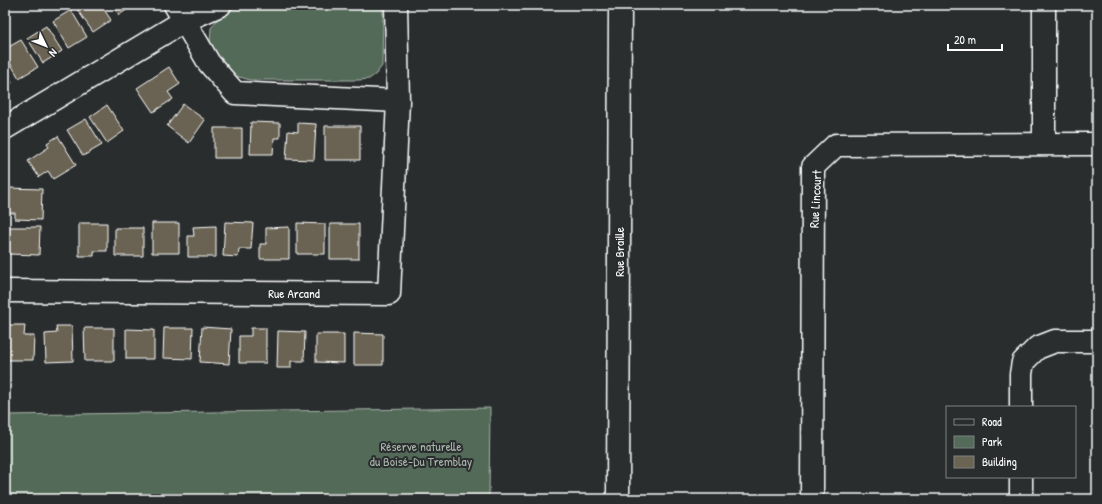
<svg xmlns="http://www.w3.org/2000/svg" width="1102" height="504" font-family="'Patrick Hand',sans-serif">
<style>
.green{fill:#536b58;stroke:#a9b5ac}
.building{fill:#6b6453;stroke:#fff}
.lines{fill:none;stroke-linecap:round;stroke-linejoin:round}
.minor-casing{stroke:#fff;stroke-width:25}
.minor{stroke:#2a2d2e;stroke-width:22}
.labels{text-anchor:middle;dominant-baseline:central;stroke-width:4;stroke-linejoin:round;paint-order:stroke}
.street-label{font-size:13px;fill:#fff;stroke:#2a2d2e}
.park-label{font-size:13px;fill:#a9b5ac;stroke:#2a2d2e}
</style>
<rect width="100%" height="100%" fill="#2a2d2e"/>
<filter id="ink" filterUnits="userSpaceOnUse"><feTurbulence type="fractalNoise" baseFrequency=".025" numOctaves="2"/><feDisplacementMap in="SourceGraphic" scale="8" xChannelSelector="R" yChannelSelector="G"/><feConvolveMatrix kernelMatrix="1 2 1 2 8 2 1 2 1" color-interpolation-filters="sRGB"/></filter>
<g filter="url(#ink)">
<path class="green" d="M 240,5 L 382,5 L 383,13 L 382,66 L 376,74 L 369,79 L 359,80 L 250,80 L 236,76 L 226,69 L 210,43 L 211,28 L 219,17 Z
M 490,408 L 489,499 L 5,499 L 5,415 Z"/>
<path class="building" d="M 81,5 L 101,5 L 111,20 L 93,32 L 76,8 Z
M 113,5 L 134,5 L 119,15 Z
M 71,10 L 87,37 L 69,48 L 53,21 Z
M 46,26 L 62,51 L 43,63 L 27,38 Z
M 21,40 L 38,67 L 19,78 L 5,54 L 5,49 Z
M 169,67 L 180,84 L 168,92 L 173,99 L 153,112 L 137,88 Z
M 5,70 L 12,83 L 5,87 Z
M 183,104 L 205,120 L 189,143 L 167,126 Z
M 107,105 L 124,131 L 107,143 L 90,117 Z
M 86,119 L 102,145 L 83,156 L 67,130 Z
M 251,122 L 280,123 L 280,138 L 274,138 L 273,154 L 250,154 Z
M 298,123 L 316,124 L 314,160 L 286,159 L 288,131 L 298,132 Z
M 325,126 L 360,126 L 360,160 L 325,160 Z
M 214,128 L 242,128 L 242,158 L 214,158 Z
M 58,136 L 76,165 L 53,179 L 48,171 L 39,177 L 28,161 L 49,147 L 47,143 Z
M 8,188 L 42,189 L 41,220 L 15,219 L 15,213 L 7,213 Z
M 225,222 L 253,223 L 251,249 L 239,249 L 238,257 L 223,256 Z
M 79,223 L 107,223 L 107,251 L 94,251 L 94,256 L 79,256 Z
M 152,223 L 179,223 L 179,253 L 152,253 Z
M 297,223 L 325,224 L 325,254 L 297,254 Z
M 330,224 L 359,224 L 359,259 L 330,259 Z
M 216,226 L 216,257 L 188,257 L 188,236 L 194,236 L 193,227 Z
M 9,227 L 40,227 L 39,255 L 8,254 Z
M 289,227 L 289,259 L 260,259 L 260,244 L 266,244 L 266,228 Z
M 115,228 L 143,228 L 143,256 L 115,256 Z
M 5,325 L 25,325 L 24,336 L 34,336 L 33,360 L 5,360 Z
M 56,326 L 72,326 L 73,361 L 46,362 L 45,334 L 57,333 Z
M 202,327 L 231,329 L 229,364 L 200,362 Z
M 84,328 L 114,328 L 114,361 L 85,361 Z
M 164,328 L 193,328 L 192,359 L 163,358 Z
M 251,328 L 266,328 L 266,363 L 239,363 L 239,336 L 251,336 Z
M 126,329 L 154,330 L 154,359 L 126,359 Z
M 278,331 L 305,332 L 304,361 L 291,361 L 291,368 L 277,368 Z
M 354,333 L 383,334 L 383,365 L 354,365 Z
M 316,334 L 344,334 L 344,363 L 316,362 Z"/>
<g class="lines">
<defs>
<path id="minor" d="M 175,5 L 209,63 L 235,93 L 398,101
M 1044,5 L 1044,144
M 5,128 L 184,21 L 220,5
M 5,291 L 389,294 L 398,101 L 396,5
M 1021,407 L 1021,374 L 1023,362 L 1037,348 L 1055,341 L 1097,341
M 1021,477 L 1021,499
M 618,499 L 620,5
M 812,499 L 813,167 L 836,145 L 1097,144"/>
</defs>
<use href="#minor" class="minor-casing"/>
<use href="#minor" class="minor"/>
</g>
</g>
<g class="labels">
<g class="street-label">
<text transform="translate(815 199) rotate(-87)">Rue Lincourt</text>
<text transform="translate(619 252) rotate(-90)">Rue Braille</text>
<text x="294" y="293">Rue Arcand</text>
</g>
<g class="park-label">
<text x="421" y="446">Réserve naturelle<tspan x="421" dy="15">du Boisé-Du Tremblay</tspan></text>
</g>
</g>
<rect width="1102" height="504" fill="none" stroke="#2a2d2e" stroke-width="20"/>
<rect x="10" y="10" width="1082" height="484" fill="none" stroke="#fff" stroke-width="1.5" filter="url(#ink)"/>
<rect x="946" y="406" width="130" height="72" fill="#2a2d2e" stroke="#7f8182"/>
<rect x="954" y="419" width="20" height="6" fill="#2a2d2e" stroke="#7f8182"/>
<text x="982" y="426" font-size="12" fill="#ffffff">Road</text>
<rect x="954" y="436" width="20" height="12" fill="#536b58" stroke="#7f8182"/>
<text x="982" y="446" font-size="12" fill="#ffffff">Park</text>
<rect x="954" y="456" width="20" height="12" fill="#6b6453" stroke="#7f8182"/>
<text x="982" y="466" font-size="12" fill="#ffffff">Building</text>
<g transform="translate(46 46) rotate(133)" stroke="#2a2d2e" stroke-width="3" paint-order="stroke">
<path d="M0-3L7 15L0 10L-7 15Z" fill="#ffffff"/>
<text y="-6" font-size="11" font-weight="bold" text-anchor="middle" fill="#ffffff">N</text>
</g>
<path d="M948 44v6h54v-6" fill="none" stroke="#ffffff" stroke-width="2"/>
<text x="954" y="44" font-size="12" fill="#ffffff" stroke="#2a2d2e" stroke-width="3" paint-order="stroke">20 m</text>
</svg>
